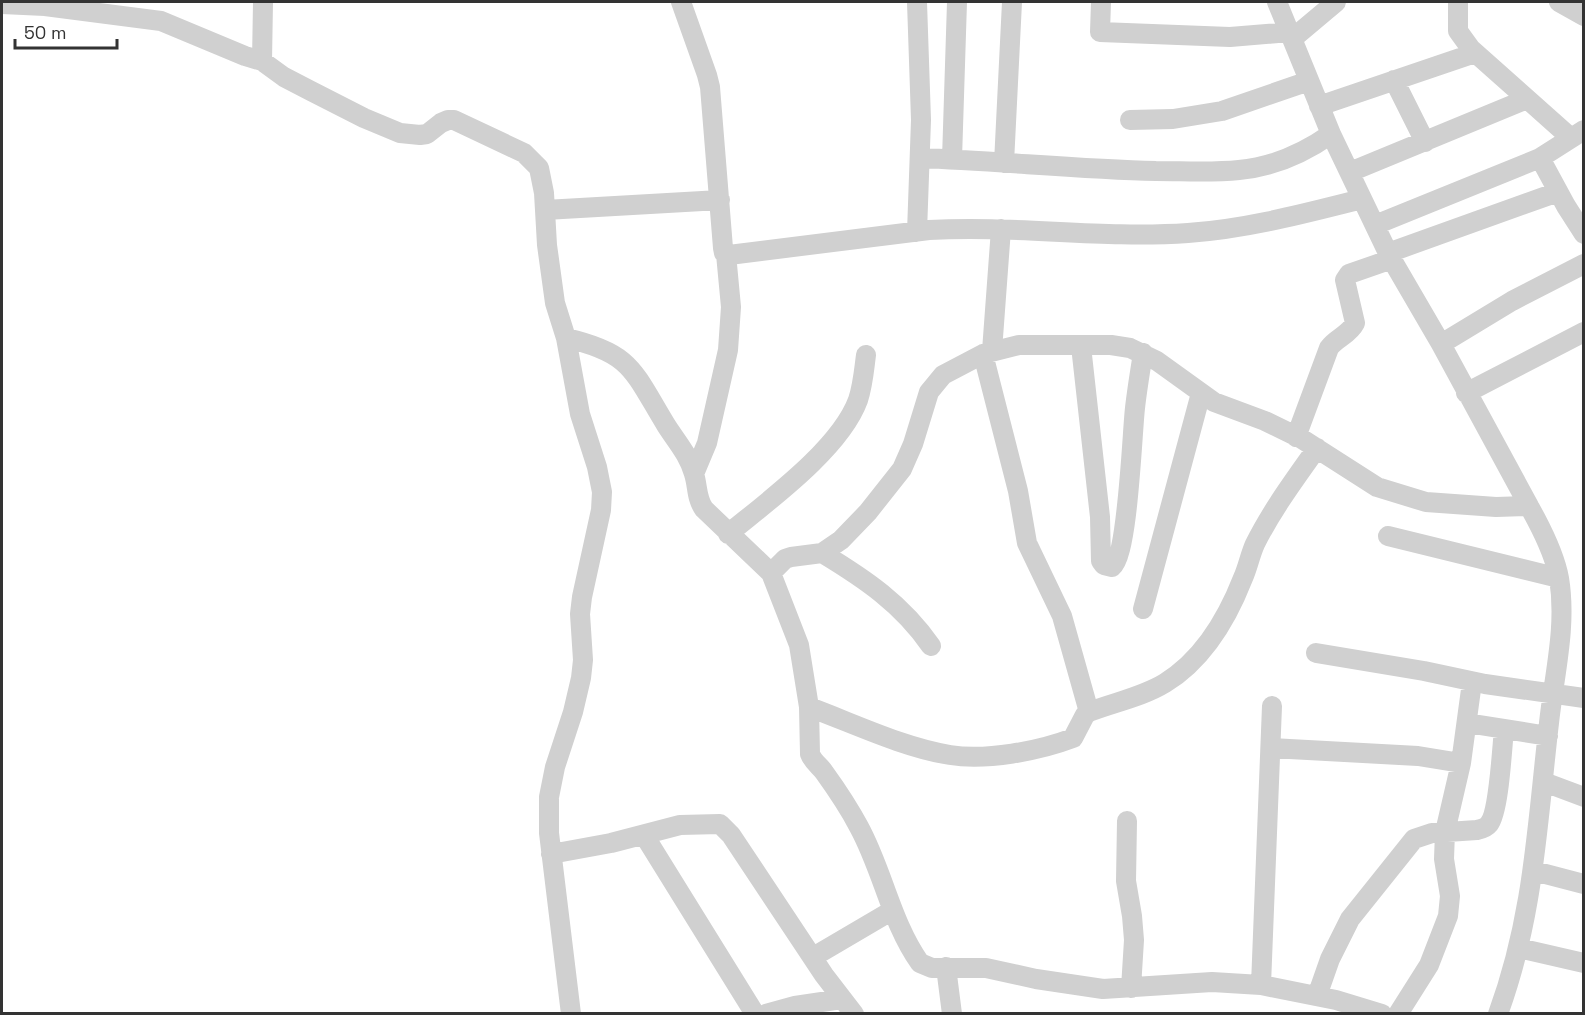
<svg xmlns="http://www.w3.org/2000/svg" width="1585" height="1015" font-family="'Space Grotesk',sans-serif">
<style>
.lines{fill:none;stroke-linecap:round;stroke-linejoin:round}
.minor{stroke:#d0d0d0;stroke-width:20}
</style>
<rect width="100%" height="100%" fill="#fff"/>
<g class="lines">
<path class="minor" d="M 681,2 L 707,75 L 710,87 L 723,248 L 724,253 L 729,255 L 929,230 C 1015,225 1101,239 1188,233 C 1247,229 1306,213 1362,199
M 917,2 L 921,120 L 917,232
M 1101,2 L 1100,32 L 1230,37 L 1290,32
M 1277,2 L 1331,134 L 1388,253 L 1441,344 L 1536,519 C 1546,538 1555,557 1559,578 C 1567,627 1554,675 1549,723 C 1537,825 1534,916 1498,1014
M 1458,2 L 1458,31 L 1471,49 L 1571,138
M 1559,2 L 1584,16
M 2,4 L 45,6 L 161,21 L 245,56 L 262,61 L 284,77 L 311,91 L 364,118 L 400,133 L 420,135 L 427,134 L 441,123 L 448,120 L 454,120 L 524,153 L 539,168 L 544,193 L 547,245 L 555,303 L 566,338 L 580,414 L 597,467 L 602,492 L 601,510 L 582,597 L 580,614 L 583,660 L 581,678 L 573,712 L 555,767 L 549,797 L 549,833 L 571,1014
M 1292,39 L 1336,2
M 262,61 L 263,2
M 1394,80 L 1425,142
M 1319,106 L 1475,53
M 1130,120 L 1173,119 L 1222,111 L 1309,81
M 920,158 C 999,161 1077,169 1156,171 C 1184,171 1211,173 1239,170 C 1272,167 1304,153 1331,134
M 1540,158 L 1566,206 L 1584,234
M 952,159 L 957,2
M 1004,163 L 1012,2
M 1350,172 L 1527,99
M 545,210 L 720,200
M 1375,225 L 1540,158 L 1584,130
M 1388,253 L 1558,192
M 566,338 C 632,353 633,371 666,425 C 676,441 689,455 694,474 C 698,486 696,498 704,509 L 771,573 L 799,645 L 809,707 L 810,754 C 813,762 820,766 824,772 C 837,790 849,808 859,827 C 883,871 891,922 920,963 L 932,968 L 986,968 L 1036,979 L 1103,989 L 1212,982 L 1261,985 L 1336,1000 L 1382,1014
M 1441,344 L 1512,301 L 1584,264
M 1081,346 L 1100,517 L 1101,561 L 1104,565 L 1112,567 C 1128,555 1132,434 1135,408 C 1137,390 1140,372 1143,353
M 992,351 L 1001,229
M 983,354 L 1018,491 L 1027,543 L 1062,616 L 1089,712
M 1466,393 L 1584,332
M 1296,437 L 1329,348 C 1336,338 1349,335 1355,323 L 1345,280 L 1349,274 L 1392,259
M 694,474 L 707,443 L 728,350 L 731,307 L 726,254
M 728,534 C 768,501 840,449 858,400 C 863,385 864,370 866,355
M 1388,536 L 1559,578
M 822,553 C 865,579 902,604 931,646
M 771,573 L 785,559 L 791,557 L 822,553 L 841,540 L 868,512 L 902,469 L 913,444 L 929,392 L 943,375 L 983,354 L 1019,345 L 1111,345 L 1130,348 L 1157,361 L 1214,402 L 1265,421 L 1302,439 L 1377,487 L 1426,502 L 1496,507 L 1529,506
M 1143,609 L 1201,393
M 1316,653 L 1424,671 L 1485,684 L 1584,698
M 809,707 C 855,724 902,747 950,755 C 986,761 1039,751 1073,738 L 1085,715 L 1089,712 C 1115,702 1142,697 1165,683 C 1204,659 1227,619 1243,578 C 1248,567 1250,555 1255,544 C 1272,510 1295,479 1317,448
M 1467,723 L 1548,736
M 1271,748 L 1418,756 L 1461,763
M 1544,782 L 1584,797
M 1127,821 L 1126,881 L 1132,916 L 1134,940 L 1131,988
M 644,835 L 755,1014
M 551,854 L 611,843 L 680,825 L 720,824 L 731,835 L 824,975 L 854,1014
M 1534,871 L 1584,884
M 1519,948 L 1584,963
M 813,957 L 893,910
M 946,967 L 952,1014
M 1261,985 L 1272,706
M 1317,996 L 1330,959 L 1350,919 L 1414,839 L 1432,833 L 1477,830 C 1481,829 1486,828 1489,824 C 1499,812 1502,748 1504,729
M 766,1014 L 795,1006 L 842,999
M 1398,1014 L 1429,965 L 1448,916 L 1450,896 L 1444,859 L 1445,832 L 1461,763 L 1472,682"/>
</g>
<rect width="1585" height="1015" fill="none" stroke="#333333" stroke-width="6"/>
<path d="M15 39v9h102v-9" fill="none" stroke="#333333" stroke-width="3"/>
<text x="24" y="39" font-size="18" fill="#333333" stroke="#ffffff" stroke-width="4.5" paint-order="stroke">50 m</text>
</svg>
